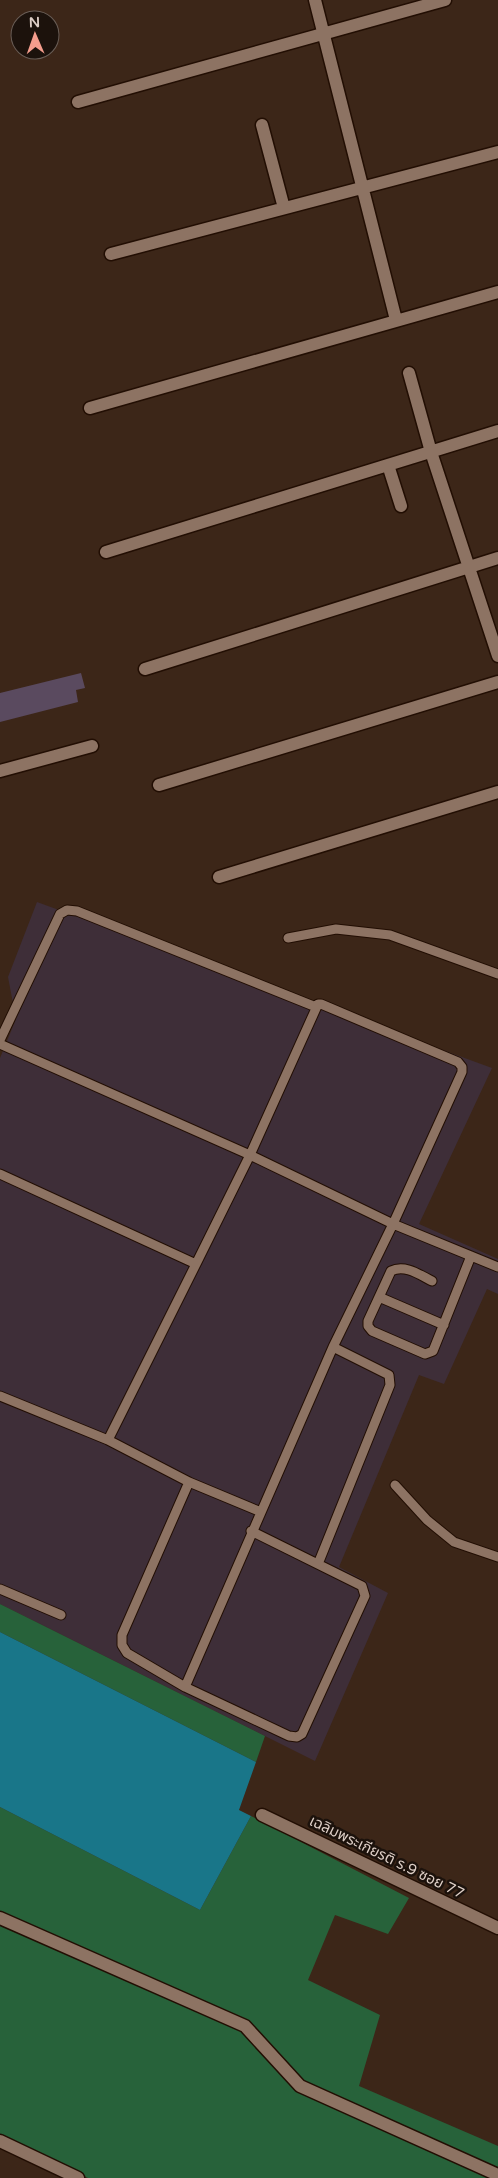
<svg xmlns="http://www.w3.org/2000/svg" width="498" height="2178" font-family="'Varela Round','Noto Sans Thai',sans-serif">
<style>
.industrial{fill:#3e2e38}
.green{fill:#27623a}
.water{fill:#197689}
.building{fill:#5a4a5f}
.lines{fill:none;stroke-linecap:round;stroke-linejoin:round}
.lane-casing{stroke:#220e03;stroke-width:11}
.street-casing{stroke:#220e03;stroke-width:15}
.lane{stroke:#8d7363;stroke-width:9}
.street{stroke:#8d7363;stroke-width:12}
.labels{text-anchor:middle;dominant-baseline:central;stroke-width:5;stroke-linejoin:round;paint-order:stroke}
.street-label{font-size:15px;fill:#ddcec6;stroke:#1c120c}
</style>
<rect width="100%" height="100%" fill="#3c2618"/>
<path class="industrial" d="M 37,902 L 492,1068 L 419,1224 L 498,1259 L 498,1294 L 487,1289 L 444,1384 L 419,1375 L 339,1567 L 388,1593 L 315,1761 L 0,1604 L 0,1058 L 16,1019 L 8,977 Z"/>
<path class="green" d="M 0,1604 L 265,1736 L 256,1762 L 0,1632 Z
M 0,1807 L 200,1910 L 251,1816 L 409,1898 L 388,1934 L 335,1915 L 308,1980 L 380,2015 L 359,2086 L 498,2146 L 498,2178 L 88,2178 L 0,2136 Z"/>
<path class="water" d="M 0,1632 L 256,1762 L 239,1810 L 251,1816 L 200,1910 L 0,1807 Z"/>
<path class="building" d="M 81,673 L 85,688 L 76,690 L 78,702 L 0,722 L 0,693 Z"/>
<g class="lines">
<defs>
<path id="lane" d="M 288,938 L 336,929 L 390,935 L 498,974
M 0,1040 L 60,914 L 67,910 L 77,911 L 316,1007
M 0,1044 L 250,1155 L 393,1224 L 498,1267
M 0,1174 L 196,1264 L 108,1440 L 189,1482 L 261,1512
M 432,1281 C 420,1275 405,1264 391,1271 L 368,1321 L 368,1326 L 372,1331 L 425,1354 L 433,1351 L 471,1256
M 379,1297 L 444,1325
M 0,1396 L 108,1440
M 189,1482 L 122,1635 L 122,1645 L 127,1653 L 185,1687 L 289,1736 L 297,1737 L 302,1734 L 365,1596 L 362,1586 L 251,1531
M 395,1485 L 427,1520 L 454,1542 L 498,1557
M 318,1564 L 390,1385 L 389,1375 L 333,1347
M 0,1589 L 61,1615
M 185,1687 L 333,1347 L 393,1224 L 462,1072 L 462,1067 L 458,1062 L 321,1004 L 318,1004 L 250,1155 L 196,1264"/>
<path id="street" d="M 315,0 L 396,320
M 78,102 L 445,0
M 262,125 L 284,208
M 111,254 L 498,152
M 409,373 L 431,452 L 498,656
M 90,408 L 498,292
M 388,465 L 401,506
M 106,552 L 498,431
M 145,669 L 498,558
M 0,771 L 92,746
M 159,785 L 498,682
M 219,877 L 498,792
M 262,1815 L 498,1928
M 0,1918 L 245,2026 L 300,2086 L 498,2175
M 0,2141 L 78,2178"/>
</defs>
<use href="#lane" class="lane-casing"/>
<use href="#street" class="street-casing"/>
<use href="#lane" class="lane"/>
<use href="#street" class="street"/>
</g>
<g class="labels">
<g class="street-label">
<text transform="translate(387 1857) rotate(26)">เฉลิมพระเกียรติ ร.9 ซอย 77</text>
</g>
</g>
<g transform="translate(35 35) rotate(358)"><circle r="24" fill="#1c120c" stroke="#695d56"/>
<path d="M0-4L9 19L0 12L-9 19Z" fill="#f49d8d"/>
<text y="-8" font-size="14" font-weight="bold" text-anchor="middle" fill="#ddcec6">N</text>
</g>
</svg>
